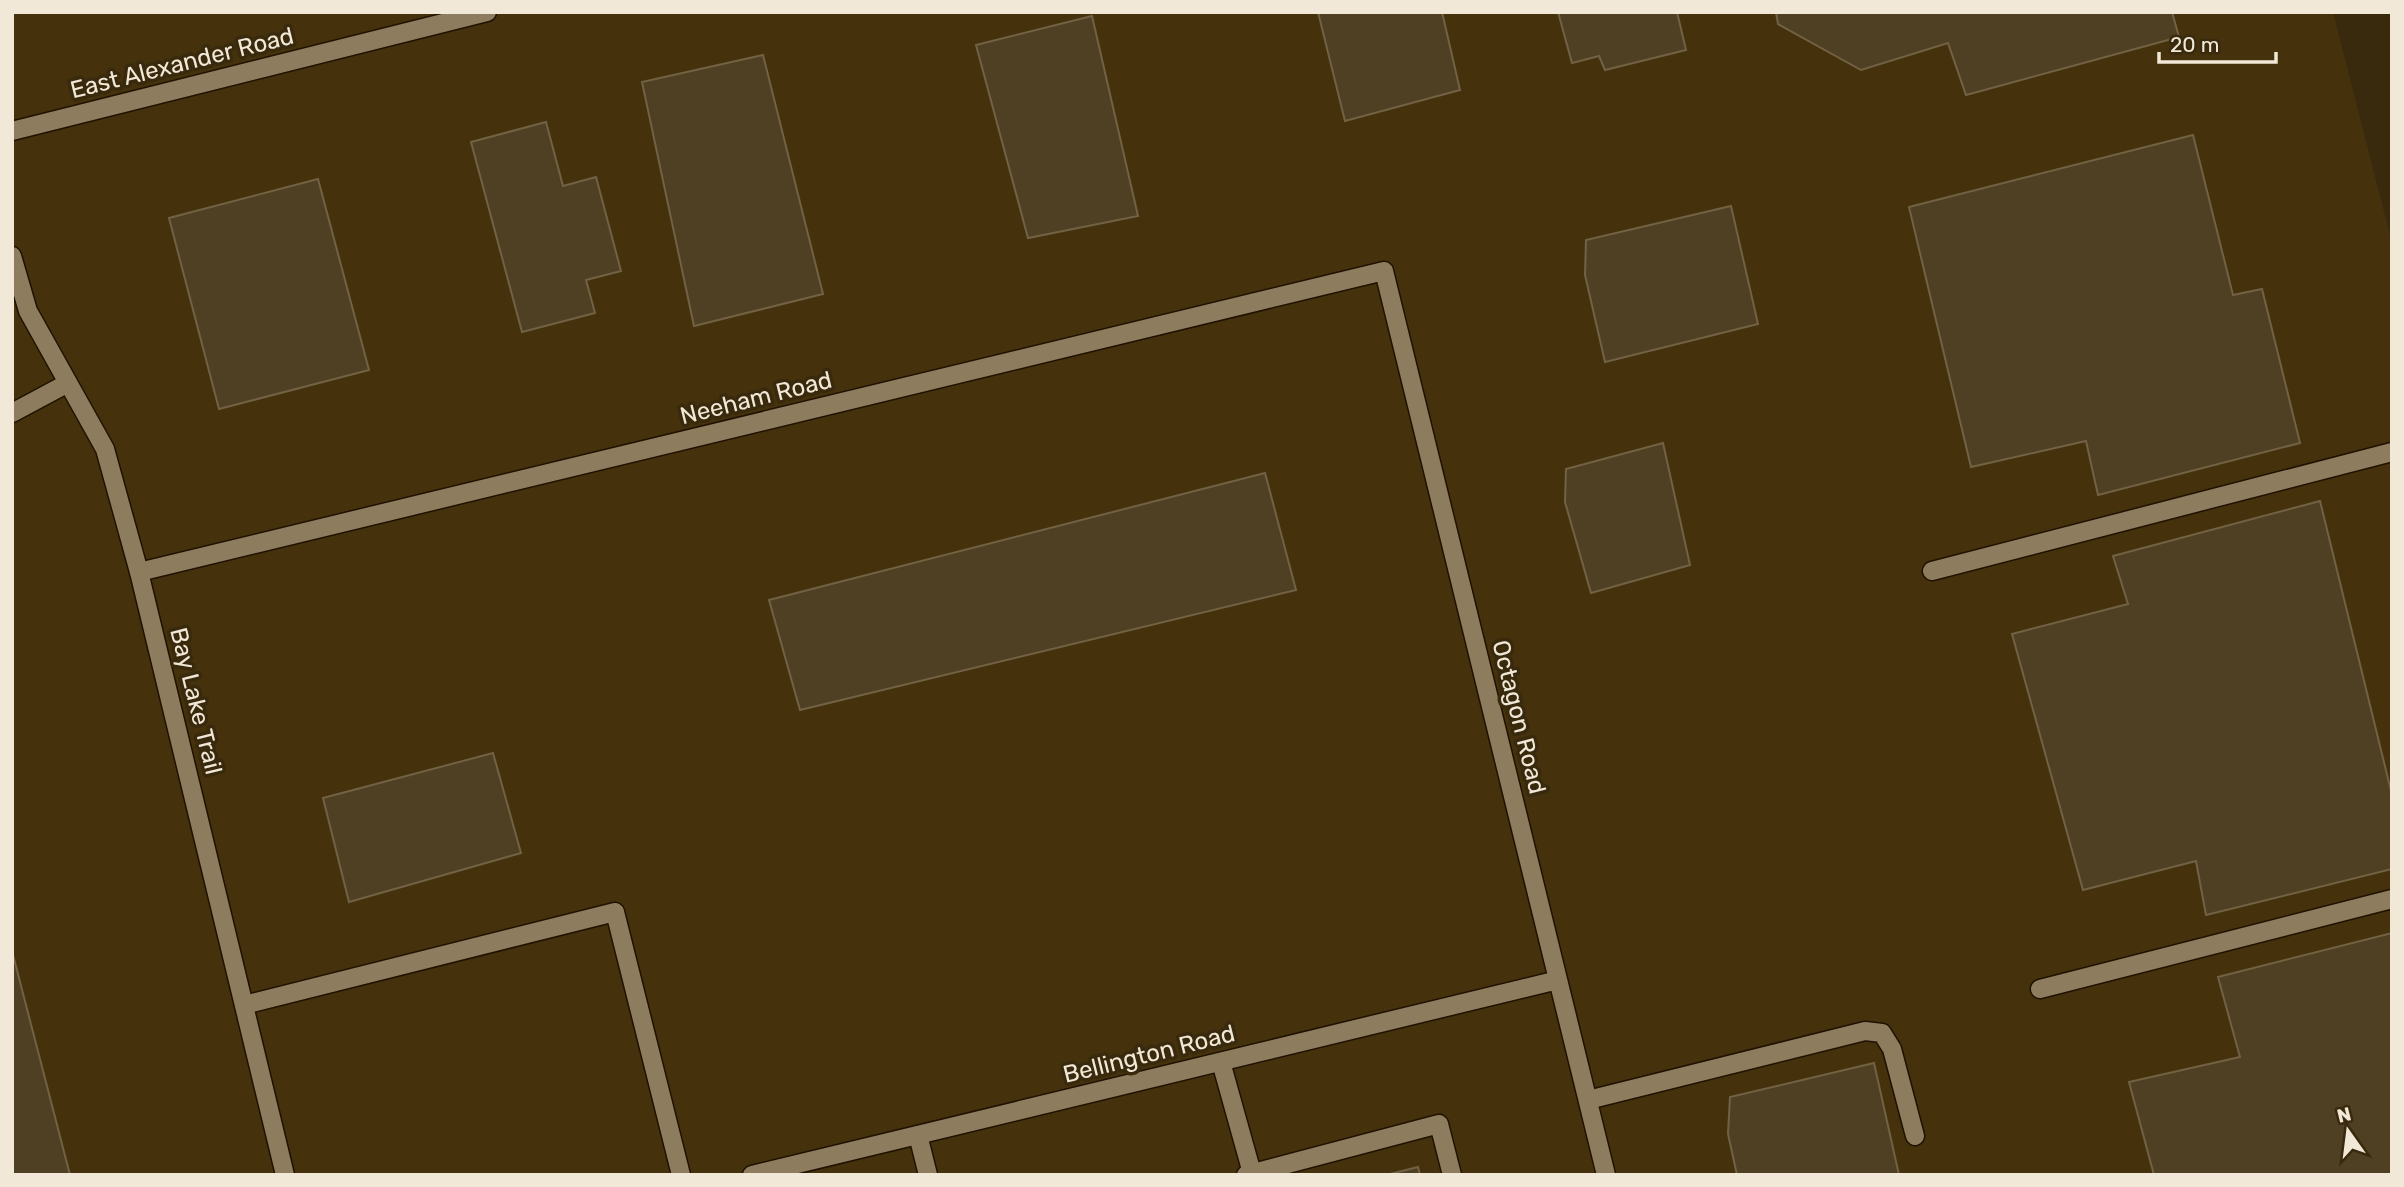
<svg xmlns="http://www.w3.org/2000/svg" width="2404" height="1187" font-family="Rubik,sans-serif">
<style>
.built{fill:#45320d}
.building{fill:#4f3f23;stroke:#726244;stroke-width:2}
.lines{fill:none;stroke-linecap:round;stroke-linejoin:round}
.lane-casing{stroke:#201200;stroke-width:21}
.street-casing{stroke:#201200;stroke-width:21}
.secondary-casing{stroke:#201200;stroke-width:21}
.lane{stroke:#8d7c5d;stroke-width:18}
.street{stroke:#8d7c5d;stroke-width:18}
.secondary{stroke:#8d7c5d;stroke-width:18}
.labels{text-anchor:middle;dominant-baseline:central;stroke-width:7;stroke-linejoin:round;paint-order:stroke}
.street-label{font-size:24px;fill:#f1e8d7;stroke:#392a0d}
</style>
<rect width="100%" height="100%" fill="#392a0d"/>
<path class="built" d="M 12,12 L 2333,12 L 2392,243 L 2392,1175 L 12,1175 Z"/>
<path class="building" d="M 1318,12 L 1442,12 L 1460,90 L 1345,121 Z
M 1558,12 L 1677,12 L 1686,50 L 1605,70 L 1599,56 L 1572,63 Z
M 1776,12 L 2172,12 L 2179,37 L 1966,95 L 1948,43 L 1861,70 L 1778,24 Z
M 1092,16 L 1138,216 L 1028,238 L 976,45 Z
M 763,55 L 823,294 L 694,326 L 642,82 Z
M 546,122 L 563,186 L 596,177 L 621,271 L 586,280 L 595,313 L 522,332 L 471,142 Z
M 2193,135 L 2233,295 L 2262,289 L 2300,443 L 2098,495 L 2086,441 L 1971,467 L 1909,207 Z
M 318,179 L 369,370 L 219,409 L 169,218 Z
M 1731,206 L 1758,324 L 1605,362 L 1585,275 L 1586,240 Z
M 1663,443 L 1690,565 L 1591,593 L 1565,502 L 1566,469 Z
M 1265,473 L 1296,590 L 800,710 L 769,600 Z
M 2320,501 L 2392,795 L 2392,869 L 2206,915 L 2196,861 L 2083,890 L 2012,634 L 2128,604 L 2113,556 Z
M 493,753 L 521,853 L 349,902 L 323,798 Z
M 2392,933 L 2392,1175 L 2154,1175 L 2129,1082 L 2240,1057 L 2218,977 Z
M 12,951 L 70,1175 L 12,1175 Z
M 1874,1063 L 1899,1175 L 1737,1175 L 1728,1134 L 1730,1097 Z
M 1418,1167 L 1420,1175 L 1386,1175 Z"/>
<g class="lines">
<defs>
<path id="lane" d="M 12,413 L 68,383
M 1932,571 L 2392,452
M 2040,989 L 2392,899
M 244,1005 L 615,912 L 681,1175
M 1221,1062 L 1252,1173
M 1588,1100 L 1865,1031 L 1882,1033 L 1892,1049 L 1915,1136
M 918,1135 L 928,1175
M 1246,1175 L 1439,1124 L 1452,1175"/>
<path id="street" d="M 139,572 L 1384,271 L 1606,1175
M 752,1175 L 1558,980"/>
<path id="secondary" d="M 12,131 L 487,12
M 12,256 L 28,311 L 105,449 L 139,572 L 285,1175"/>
</defs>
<use href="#lane" class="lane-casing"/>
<use href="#street" class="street-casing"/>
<use href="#secondary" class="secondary-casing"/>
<use href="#lane" class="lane"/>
<use href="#street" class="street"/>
<use href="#secondary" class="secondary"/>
</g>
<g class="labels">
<g class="street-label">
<text transform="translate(182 63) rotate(-14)">East Alexander Road</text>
<text transform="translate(756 398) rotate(-14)">Neeham Road</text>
<text transform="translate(196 701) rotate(76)">Bay Lake Trail</text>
<text transform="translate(1519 717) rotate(76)">Octagon Road</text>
<text transform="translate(1149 1054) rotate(-14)">Bellington Road</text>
</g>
</g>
<rect width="2404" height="1187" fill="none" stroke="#f1e8d7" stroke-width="28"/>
<g transform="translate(2348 1131) rotate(346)" stroke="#392a0d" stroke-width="5" paint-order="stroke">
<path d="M0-5L12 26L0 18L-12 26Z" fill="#f1e8d7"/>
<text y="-10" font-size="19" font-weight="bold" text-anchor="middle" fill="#f1e8d7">N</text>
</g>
<path d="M2159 52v10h117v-10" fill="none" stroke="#f1e8d7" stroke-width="3.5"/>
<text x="2170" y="52" font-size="21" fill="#f1e8d7" stroke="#392a0d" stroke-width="5" paint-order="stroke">20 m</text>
</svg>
